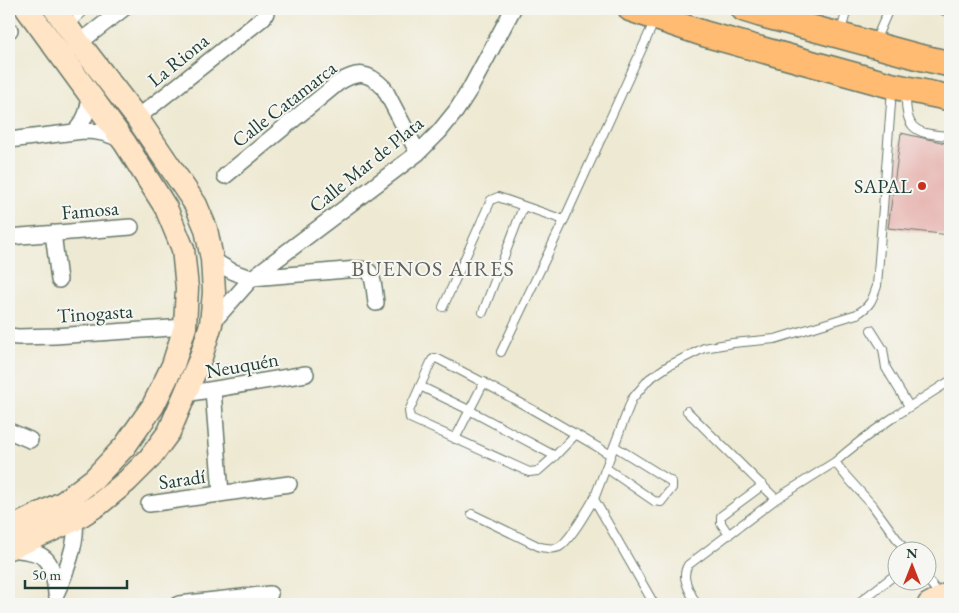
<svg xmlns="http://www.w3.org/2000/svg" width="959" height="613" font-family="'EB Garamond',serif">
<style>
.building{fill:#e5ada9}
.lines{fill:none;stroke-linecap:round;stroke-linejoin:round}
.lane-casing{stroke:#67796b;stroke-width:10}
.street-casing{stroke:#67796b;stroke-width:18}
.secondary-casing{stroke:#67796b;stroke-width:25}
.primary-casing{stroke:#67796b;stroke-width:28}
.lane{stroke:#fff;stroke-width:8}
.street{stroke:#fff;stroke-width:15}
.secondary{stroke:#ffe4c6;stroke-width:22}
.primary{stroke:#febb71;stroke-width:25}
.poi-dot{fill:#c8321e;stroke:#f6f6f2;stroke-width:2}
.labels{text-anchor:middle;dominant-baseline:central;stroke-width:4;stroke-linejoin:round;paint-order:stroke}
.street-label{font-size:20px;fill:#1f3d34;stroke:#f6f6f2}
.poi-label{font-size:20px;fill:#1f3d34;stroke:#f6f6f2;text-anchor:end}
.quarter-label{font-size:22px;letter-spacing:1px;fill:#64645d;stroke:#f6f6f2}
</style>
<rect width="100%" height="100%" fill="#f6f6f2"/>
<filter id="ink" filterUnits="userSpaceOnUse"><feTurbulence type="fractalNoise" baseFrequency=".02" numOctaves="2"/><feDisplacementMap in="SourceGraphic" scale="10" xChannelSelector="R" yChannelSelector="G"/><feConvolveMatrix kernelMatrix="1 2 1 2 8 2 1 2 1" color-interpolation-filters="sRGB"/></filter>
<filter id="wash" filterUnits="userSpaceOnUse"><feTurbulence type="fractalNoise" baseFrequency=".0096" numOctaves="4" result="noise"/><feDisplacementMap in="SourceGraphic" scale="20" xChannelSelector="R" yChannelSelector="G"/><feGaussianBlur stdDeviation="1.12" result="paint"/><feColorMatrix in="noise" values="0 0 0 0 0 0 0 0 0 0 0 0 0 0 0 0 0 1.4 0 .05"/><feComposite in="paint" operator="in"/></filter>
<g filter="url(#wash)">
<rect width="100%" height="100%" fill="#eee9d2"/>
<g id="blocks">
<path class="building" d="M 901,133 L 950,144 L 950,235 L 888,228 Z"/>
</g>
</g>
<g filter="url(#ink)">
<use href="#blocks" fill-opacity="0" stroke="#67796b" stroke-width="1"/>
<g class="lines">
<defs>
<path id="lane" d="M 940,9 L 950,13
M 69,25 L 86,9
M 841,31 L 847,9
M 875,41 L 889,9
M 906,91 C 905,129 913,134 950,136
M 443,307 L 491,200 L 498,197 L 564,220
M 483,312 L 523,207
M 871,330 L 883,349 L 886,368 L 909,406
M 501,352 L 564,220 L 655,20
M 420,386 L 469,410 L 555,456
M 687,411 L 776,499 L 688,565 C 680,578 690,591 696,604
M 576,434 L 555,456 L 538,471 L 529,472 L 410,418 L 409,411 L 432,360 L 435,358 L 438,359 C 497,389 554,421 611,455
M 455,439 L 484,382
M 606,468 L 654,501 L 661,502 L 672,488 L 672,482 L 614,446
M 776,499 L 835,462
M 472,514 L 540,547 C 547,548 553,550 559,547 C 570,541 587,510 594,499
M 729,535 L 721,523 L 721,516 L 763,485
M 905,550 L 873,506 L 846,476 L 835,462 C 870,431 910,406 950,381
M 926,578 L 941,596
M 861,601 L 896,574
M 654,604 L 594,499 L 632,399 L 649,379 L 668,366 L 704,348 L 733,343 L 775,339 L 857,314 C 870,306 872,301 877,286 L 892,90"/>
<path id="street" d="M 9,30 L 10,30
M 79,43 L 123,9
M 137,118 L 263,18 L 266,13 L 266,9
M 74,132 C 86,120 90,108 89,92
M 9,140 L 83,131 C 97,131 110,133 122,141
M 225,176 L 338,83 C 357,71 368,71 384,88 L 418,153
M 53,233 L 59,280
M 9,237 L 131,227
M 212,259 C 227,269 235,274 252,278 L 358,269 C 362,269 368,270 370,273 C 374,279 375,296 376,303
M 211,324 L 252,278 L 418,153 L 439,132 L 456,111 L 470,89 L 513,9
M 9,336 L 18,337 L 55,336 L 185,327
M 213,390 L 221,494
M 185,394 L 306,374
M 9,431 L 30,440
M 149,504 L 289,484
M 10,549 C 47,553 52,556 56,593
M 56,594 C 64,577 80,538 74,520 C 73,517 72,515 70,513
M 179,604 L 270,594"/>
<path id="secondary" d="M 9,529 L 64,502 L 94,479 L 125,446 L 153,406 L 173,365 L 185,327 L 187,288 L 183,249 L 166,208 L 125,143 L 27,9
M 9,548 L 48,532 L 74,520 L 99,504 L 127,481 L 149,459 L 169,432 L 201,357 L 211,324 L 214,292 L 212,259 L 206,229 L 196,205 L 137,118 L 79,43 L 55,9
M 929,604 L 950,593"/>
<path id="primary" d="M 631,9 L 705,34 L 893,86 L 950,98
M 744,9 L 760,14 L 919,57 L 950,64"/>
</defs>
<use href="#lane" class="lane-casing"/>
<use href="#street" class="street-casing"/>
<use href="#secondary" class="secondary-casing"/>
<use href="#primary" class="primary-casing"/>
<use href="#lane" class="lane"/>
<use href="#street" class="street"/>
<use href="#secondary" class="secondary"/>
<use href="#primary" class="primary"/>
</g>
</g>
<circle class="poi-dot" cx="922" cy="186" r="5"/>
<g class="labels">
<g class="street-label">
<text transform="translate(178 60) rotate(-39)">La Riona</text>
<text transform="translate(284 104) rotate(-38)">Calle Catamarca</text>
<text transform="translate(366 164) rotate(-39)">Calle Mar de Plata</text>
<text transform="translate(90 210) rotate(-5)">Famosa</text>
<text transform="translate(95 313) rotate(-4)">Tinogasta</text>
<text transform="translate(242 365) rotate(-10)">Neuquén</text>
<text transform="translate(182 479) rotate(-8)">Saradí</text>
</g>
<g class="poi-label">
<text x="912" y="186">SAPAL</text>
</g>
<g class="quarter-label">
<text x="433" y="268">BUENOS AIRES</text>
</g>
</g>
<rect width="959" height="613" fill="none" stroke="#f6f6f2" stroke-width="30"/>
<g transform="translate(912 566)"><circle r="24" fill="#f6f6f2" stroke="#a0aca6"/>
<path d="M0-4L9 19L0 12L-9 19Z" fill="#c8321e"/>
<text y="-8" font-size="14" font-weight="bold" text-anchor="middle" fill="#1f3d34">N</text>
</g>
<path d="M25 580v8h102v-8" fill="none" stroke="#1f3d34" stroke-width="2.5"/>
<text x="32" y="580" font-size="15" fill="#1f3d34" stroke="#f6f6f2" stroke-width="4" paint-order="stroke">50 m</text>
</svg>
